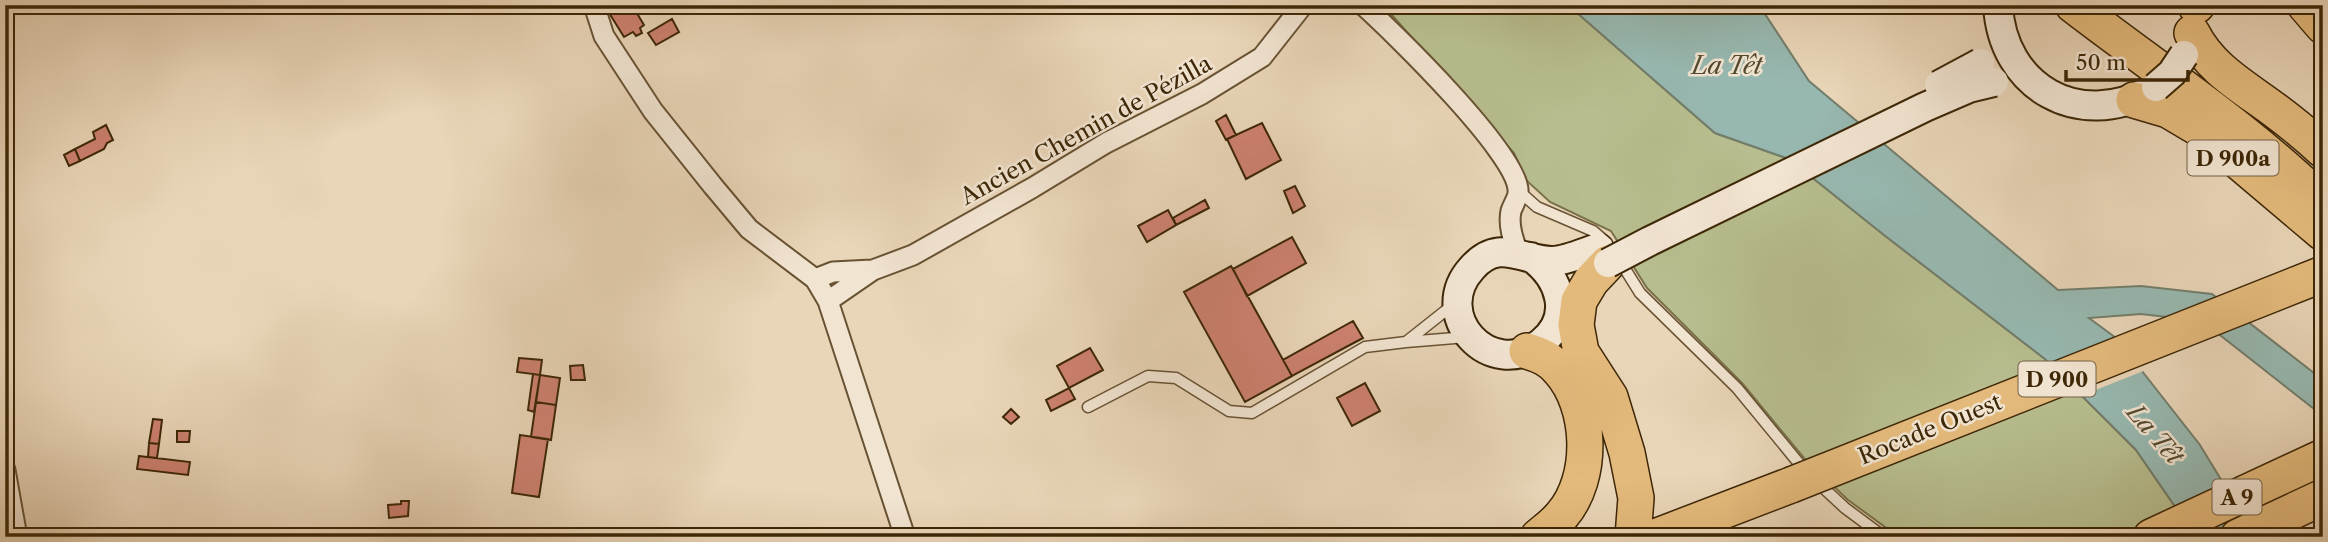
<svg xmlns="http://www.w3.org/2000/svg" width="2328" height="542" font-family="'Libre Caslon Text',serif">
<style>
.green{fill:#b7bd8e;stroke:#7a724a;stroke-width:2}
.water{fill:#97b8b0;stroke:#737e6c;stroke-width:2}
.pier{fill:#e9d5b8}
.building{fill:#cd8170;stroke:#3d2707;stroke-width:2}
.lines{fill:none;stroke-linecap:round;stroke-linejoin:round}
.lane-casing{stroke:#685233;stroke-width:13}
.street-casing{stroke:#685233;stroke-width:23}
.secondary-casing{stroke:#3d2707;stroke-width:32}
.highway-casing{stroke:#3d2707;stroke-width:38}
.lane{stroke:#f1e4d1;stroke-width:10}
.street{stroke:#f1e4d1;stroke-width:19}
.secondary{stroke:#f1e4d1;stroke-width:28}
.highway{stroke:#e4ba7c;stroke-width:35}
.secondary-bridge-casing{stroke:#3d2707;stroke-width:32;stroke-linecap:butt}
.highway-bridge-casing{stroke:#3d2707;stroke-width:38;stroke-linecap:butt}
.secondary-bridge{stroke:#f1e4d1;stroke-width:28}
.highway-bridge{stroke:#e4ba7c;stroke-width:35}
.labels{text-anchor:middle;dominant-baseline:central;stroke-width:5;stroke-linejoin:round;paint-order:stroke}
.shield{fill:#f1e4d1;stroke:#736044;stroke-width:2}
.shield-label{font-size:21px;font-weight:bold;fill:#3d2707}
.street-label{font-size:23px;fill:#3d2707;stroke:#f1e4d1}
.water-label{font-size:24px;font-style:italic;fill:#544b31;stroke:#f1e4d1}
</style>
<rect width="100%" height="100%" fill="#e9d5b8"/>
<filter id="stains"><feTurbulence type="fractalNoise" baseFrequency=".00286" numOctaves="4"/><feColorMatrix values="0 0 0 0 .2 0 0 0 0 .09 0 0 0 0 .02 0 0 0 .5 -.17"/></filter>
<radialGradient id="worn" r=".72"><stop offset=".6" stop-color="#630" stop-opacity="0"/><stop offset="1" stop-color="#630" stop-opacity=".3"/></radialGradient>
<path class="green" d="M 1383,5 L 1568,5 L 1715,133 L 1789,159 L 1884,235 L 2045,359 L 2136,450 L 2196,537 L 1906,537 L 1892,532 L 1848,500 L 1804,458 L 1742,383 L 1647,288 L 1611,231 L 1550,202 L 1527,181 L 1514,153 Z"/>
<path class="water" d="M 1568,5 L 1759,5 L 1809,81 L 2058,290 L 2141,286 L 2212,294 L 2323,380 L 2323,416 L 2202,321 L 2141,314 L 2089,318 L 2116,338 L 2200,445 L 2256,537 L 2196,537 L 2136,450 L 2045,359 L 1884,235 L 1789,159 L 1715,133 Z"/>
<path class="pier" d="M 2124,342 L 2146,370 L 2078,397 L 2052,371 Z"/>
<path class="building" d="M 610,5 L 632,5 L 644,25 L 640,28 L 642,33 L 636,36 L 633,32 L 624,37 L 606,8 Z
M 672,19 L 679,32 L 656,45 L 648,33 Z
M 1226,115 L 1236,135 L 1226,140 L 1216,121 Z
M 1262,123 L 1281,160 L 1246,179 L 1227,139 Z
M 106,125 L 113,140 L 107,143 L 104,149 L 80,161 L 75,149 L 95,139 L 93,132 Z
M 75,149 L 80,161 L 69,166 L 64,155 Z
M 1295,186 L 1305,206 L 1293,213 L 1284,191 Z
M 1205,200 L 1209,208 L 1176,225 L 1173,218 Z
M 1168,210 L 1176,225 L 1147,242 L 1138,226 Z
M 1292,237 L 1306,263 L 1247,296 L 1233,269 Z
M 1231,266 L 1292,376 L 1245,402 L 1184,292 Z
M 1353,321 L 1363,338 L 1292,376 L 1283,360 Z
M 1090,348 L 1103,370 L 1069,388 L 1057,366 Z
M 519,358 L 542,360 L 540,375 L 517,372 Z
M 583,365 L 585,380 L 571,380 L 570,366 Z
M 533,374 L 540,375 L 534,412 L 528,410 Z
M 540,375 L 560,378 L 556,405 L 536,402 Z
M 1365,383 L 1380,411 L 1352,426 L 1337,398 Z
M 1069,388 L 1075,399 L 1051,411 L 1046,400 Z
M 536,402 L 556,405 L 551,440 L 531,437 Z
M 1011,409 L 1019,417 L 1011,424 L 1003,417 Z
M 153,419 L 162,420 L 159,444 L 149,443 Z
M 177,431 L 190,431 L 189,442 L 177,442 Z
M 520,435 L 548,439 L 539,497 L 512,493 Z
M 149,443 L 159,444 L 157,458 L 148,457 Z
M 139,456 L 190,462 L 188,475 L 137,469 Z
M 401,501 L 409,501 L 408,516 L 389,518 L 388,505 L 401,504 Z"/>
<g class="lines">
<defs>
<path id="lane" d="M 1519,191 L 1537,207 L 1593,231 L 1607,243
M 1620,261 L 1640,293 L 1737,388 L 1806,472
M 1454,304 L 1406,342 L 1467,337
M 1088,407 L 1148,376 L 1176,378 L 1229,411 L 1252,413 L 1365,347 L 1406,342
M 1817,482 L 1845,508 L 1884,537"/>
<path id="street" d="M 594,5 L 604,36 L 653,111 L 713,186 L 749,229 L 815,279 L 828,301 L 905,537
M 1363,5 C 1394,33 1517,153 1518,190 C 1519,196 1513,205 1511,211 C 1508,225 1513,239 1518,253
M 815,279 L 833,272 L 872,270
M 828,301 L 873,270 L 913,255 L 1032,188 L 1106,143 L 1202,94 L 1262,57 L 1303,5
M 5,470 L 17,537"/>
<path id="secondary" d="M 1998,5 C 2002,87 2079,131 2151,90
M 1531,257 C 1560,278 1574,317 1541,343 C 1490,382 1429,315 1472,268 C 1499,237 1522,261 1552,261 C 1566,261 1585,252 1598,248"/>
<path id="highway" d="M 2073,5 C 2156,69 2248,129 2323,203
M 2305,5 L 2323,26
M 2196,6 L 2197,5
M 2192,33 C 2210,69 2244,87 2276,111 C 2292,123 2308,136 2323,150
M 2134,100 L 2168,110 L 2200,129 L 2323,233
M 1608,263 L 1591,281 L 1579,301 L 1576,325 L 1581,352 L 1610,397 L 1627,453 L 1636,498 L 1633,537
M 1527,351 C 1540,355 1550,359 1559,370 C 1592,406 1594,478 1562,515 C 1556,523 1546,530 1538,537
M 1655,537 L 1791,485
M 2151,537 L 2323,457
M 2238,537 L 2323,497"/>
</defs>
<use href="#lane" class="lane-casing"/>
<use href="#street" class="street-casing"/>
<use href="#secondary" class="secondary-casing"/>
<use href="#highway" class="highway-casing"/>
<use href="#lane" class="lane"/>
<use href="#street" class="street"/>
<use href="#secondary" class="secondary"/>
<use href="#highway" class="highway"/>
<defs>
<path id="secondary-bridge" d="M 1939,85 L 1980,63
M 2156,87 L 2172,73 L 2184,55
M 1608,263 L 1650,241 L 1925,107 L 1969,88 L 1994,82"/>
<path id="highway-bridge" d="M 1791,485 L 2323,274"/>
</defs>
<use href="#secondary-bridge" class="secondary-bridge-casing"/>
<use href="#highway-bridge" class="highway-bridge-casing"/>
<use href="#secondary-bridge" class="secondary-bridge"/>
<use href="#highway-bridge" class="highway-bridge"/>
</g>
<g class="labels">
<g class="shield">
<rect x="2187.5" y="140.5" width="91" height="35" rx="5"/>
<rect x="2018.5" y="361.5" width="77" height="35" rx="5"/>
<rect x="2212.5" y="479.5" width="49" height="35" rx="5"/>
</g>
<g class="shield-label">
<text x="2233" y="158">D 900a</text>
<text x="2057" y="379">D 900</text>
<text x="2237" y="497">A 9</text>
</g>
<g class="street-label">
<text transform="translate(1086 130) rotate(-29)">Ancien Chemin de Pézilla</text>
<text transform="translate(1930 429) rotate(-22)">Rocade Ouest</text>
</g>
<g class="water-label">
<text x="1727" y="65">La Têt</text>
<text transform="translate(2155 434) rotate(49)">La Têt</text>
</g>
</g>
<rect width="2328" height="542" fill="none" stroke="#e9d5b8" stroke-width="28"/>
<rect x="7" y="7" width="2314" height="528" fill="none" stroke="#3d2707" stroke-width="3.5"/>
<rect x="14" y="14" width="2300" height="514" fill="none" stroke="#3d2707" stroke-width="2"/>
<path d="M2066 70v10h122v-10" fill="none" stroke="#3d2707" stroke-width="3.5"/>
<text x="2076" y="70" font-size="21" fill="#3d2707" stroke="#f1e4d1" stroke-width="5" paint-order="stroke">50 m</text>
<rect width="100%" height="100%" filter="url(#stains)"/>
<rect width="100%" height="100%" fill="url(#worn)"/>
</svg>
